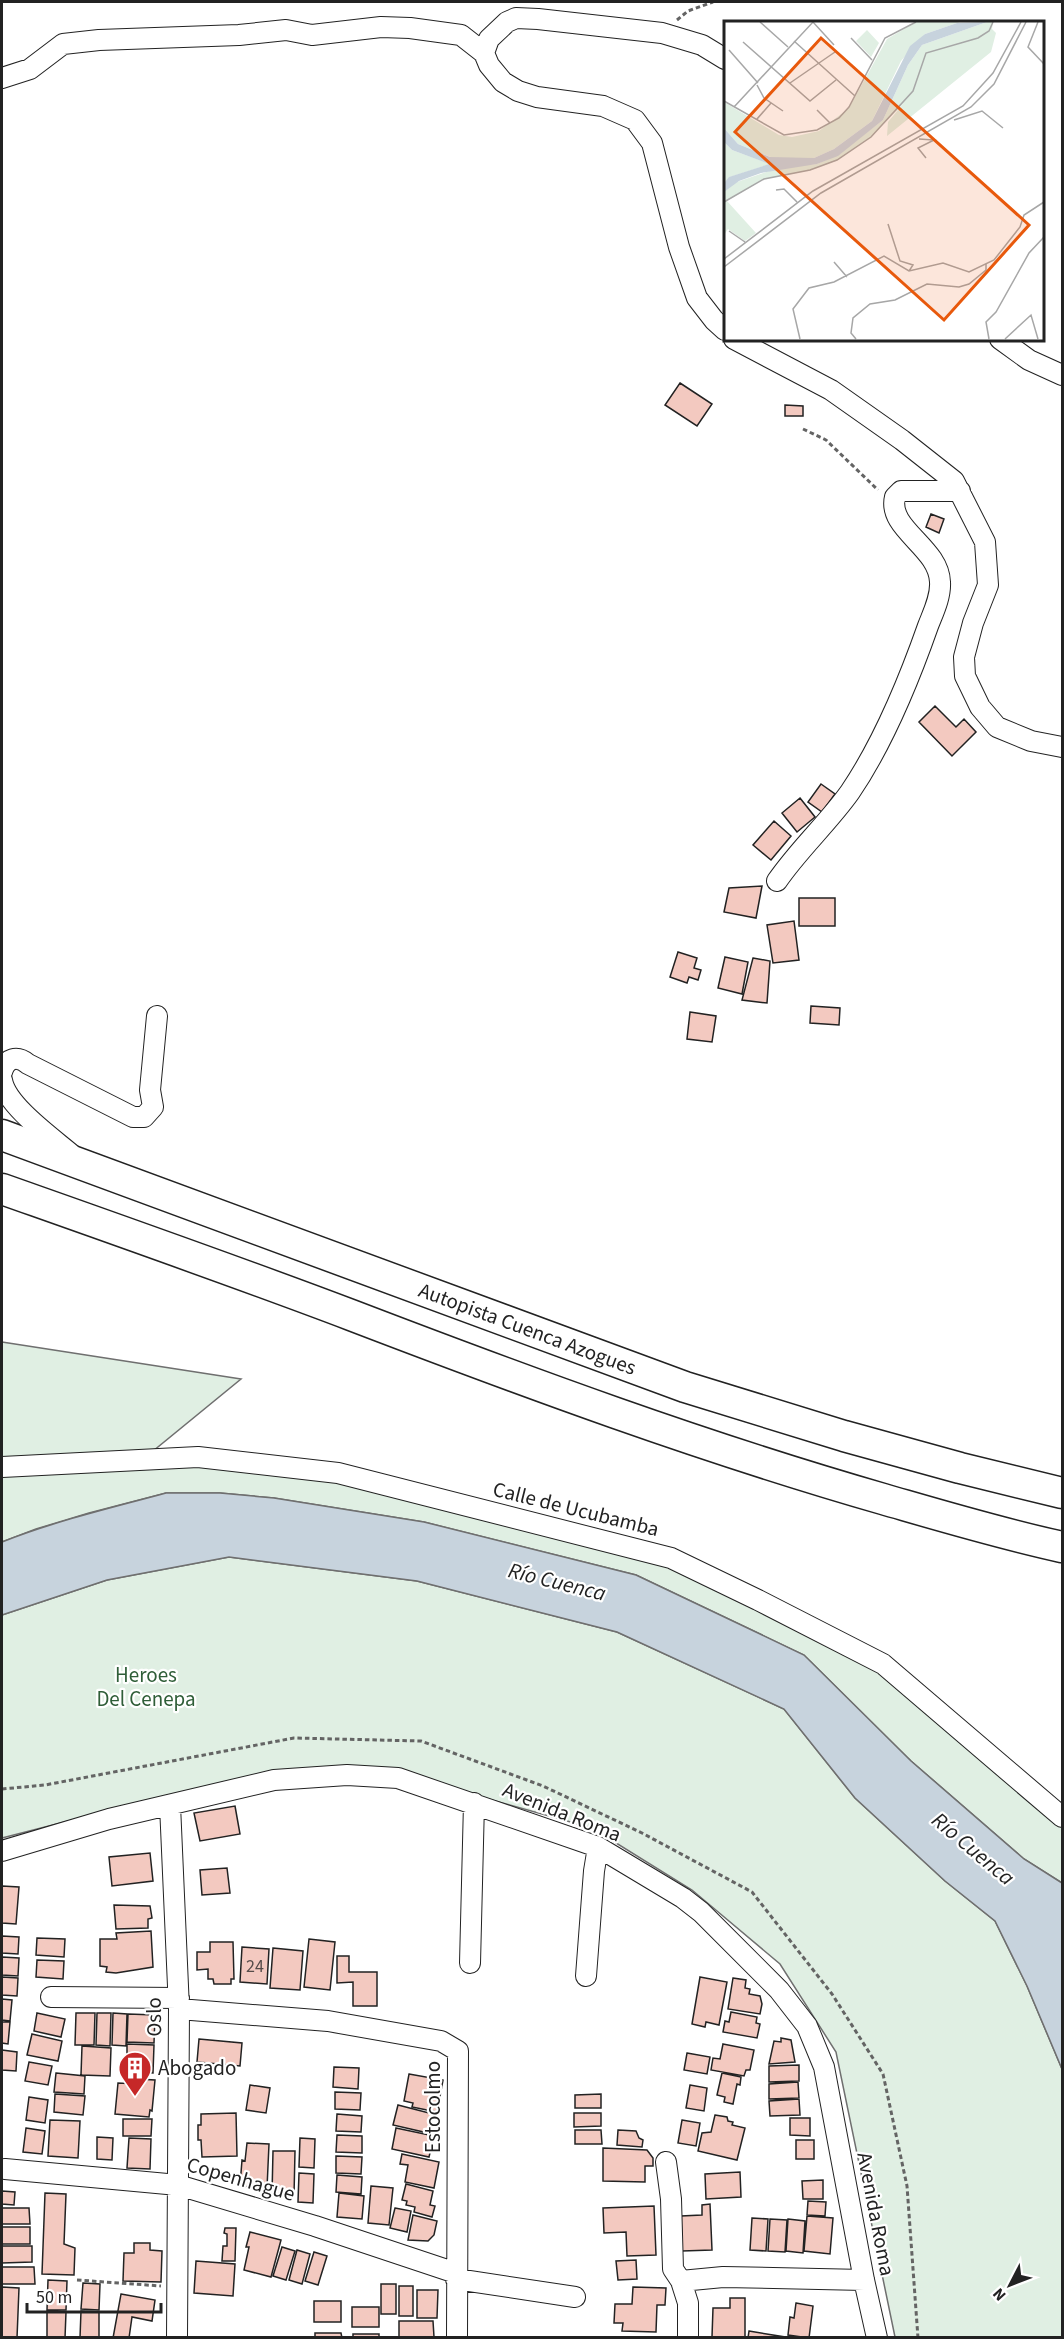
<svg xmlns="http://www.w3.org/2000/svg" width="1064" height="2339" font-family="'Source Sans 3',sans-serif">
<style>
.green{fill:#e0efe3;stroke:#6f6f6f;stroke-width:1.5}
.water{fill:#c7d3dd;stroke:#6f6f6f;stroke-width:1.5}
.building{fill:#f3c9c0;stroke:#222;stroke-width:1.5}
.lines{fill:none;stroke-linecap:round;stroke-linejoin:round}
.minor-casing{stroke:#222;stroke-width:22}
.highway-casing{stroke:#222;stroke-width:33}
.path{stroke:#646464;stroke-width:3;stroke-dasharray:4.5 3;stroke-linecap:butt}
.minor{stroke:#fff;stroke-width:20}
.highway{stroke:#fff;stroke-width:30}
.labels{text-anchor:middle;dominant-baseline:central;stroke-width:4.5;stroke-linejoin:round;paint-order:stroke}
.number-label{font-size:18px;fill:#564c4a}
.street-label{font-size:21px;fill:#222;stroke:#fff}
.park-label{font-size:21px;fill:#2f5e38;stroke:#fff}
.poi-label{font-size:21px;fill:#222;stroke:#fff;text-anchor:start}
.water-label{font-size:22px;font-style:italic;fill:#222;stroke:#fff}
.inset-road{fill:none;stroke:#a7a7a7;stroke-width:1.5}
.view{fill:#e8590c;fill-opacity:0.15;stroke:#e8590c;stroke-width:3}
.inset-edge{fill:none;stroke:#222;stroke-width:3}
</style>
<rect width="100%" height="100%" fill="#fff"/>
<path class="green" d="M 2,1342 L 241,1379 L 153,1451 L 2,1458 Z
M 198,1457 L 338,1473 L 671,1558 L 883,1664 L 1062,1817 L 1062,1883 L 1024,1859 L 911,1761 L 804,1655 L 636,1575 L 424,1522 L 274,1498 L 220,1493 L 166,1493 L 89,1513 L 36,1529 L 2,1542 L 2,1467 Z
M 229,1557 L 417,1581 L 617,1632 L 784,1709 L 855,1798 L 945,1881 L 995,1921 L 1027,1986 L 1062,2069 L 1062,2337 L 895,2337 L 836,2052 L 780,1964 L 692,1890 L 592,1828 L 488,1799 L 400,1770 L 84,1817 L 2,1838 L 2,1615 L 107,1580 Z"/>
<path class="water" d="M 166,1493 L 220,1493 L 274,1498 L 424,1522 L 636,1575 L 804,1655 L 911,1761 L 1024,1859 L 1062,1883 L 1062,2069 L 1027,1986 L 995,1921 L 945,1881 L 855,1798 L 784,1709 L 617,1632 L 417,1581 L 229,1557 L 107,1580 L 2,1615 L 2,1542 C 55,1521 111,1508 166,1493 Z"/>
<path class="building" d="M 680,383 L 712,404 L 697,426 L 665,405 Z
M 785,405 L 803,406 L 803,416 L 785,416 Z
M 931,514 L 944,519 L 939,533 L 926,527 Z
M 935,706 L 956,727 L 964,719 L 976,732 L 952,756 L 919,722 Z
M 821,784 L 835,794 L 822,812 L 808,802 Z
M 800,798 L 815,817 L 797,832 L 782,813 Z
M 774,821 L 791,836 L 771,860 L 753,845 Z
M 762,886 L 756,918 L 724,912 L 729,888 Z
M 799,898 L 835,898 L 835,926 L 799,926 Z
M 794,921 L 799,960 L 773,963 L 767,925 Z
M 678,952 L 697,958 L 694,968 L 701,970 L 698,980 L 689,977 L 687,983 L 670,977 Z
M 725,957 L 748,962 L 742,994 L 718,988 Z
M 753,958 L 770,961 L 767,1003 L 742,1000 Z
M 811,1006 L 840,1008 L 839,1025 L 810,1023 Z
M 690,1012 L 716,1016 L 712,1042 L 687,1039 Z
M 235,1806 L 240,1834 L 200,1841 L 194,1813 Z
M 150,1853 L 153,1881 L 112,1886 L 109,1857 Z
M 227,1868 L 230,1893 L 202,1895 L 200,1870 Z
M 2,1886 L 19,1887 L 16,1924 L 2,1923 Z
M 114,1905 L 150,1906 L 152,1918 L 148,1919 L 148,1928 L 116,1929 Z
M 151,1931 L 153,1967 L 116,1973 L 106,1972 L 107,1967 L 100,1966 L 100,1939 L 117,1939 L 116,1933 Z
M 2,1936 L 19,1937 L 18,1954 L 2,1953 Z
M 37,1938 L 65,1939 L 64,1957 L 36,1955 Z
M 309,1939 L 335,1942 L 330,1990 L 304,1987 Z
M 210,1942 L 233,1942 L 234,1979 L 231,1979 L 231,1984 L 214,1984 L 213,1979 L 208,1979 L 208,1969 L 197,1970 L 197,1952 L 210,1952 Z
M 242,1947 L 269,1949 L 267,1984 L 240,1982 Z
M 273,1948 L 303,1951 L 300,1990 L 270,1988 Z
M 337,1956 L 349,1956 L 349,1972 L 377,1972 L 377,2006 L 353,2006 L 353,1982 L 337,1983 Z
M 2,1957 L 19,1958 L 18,1976 L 2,1975 Z
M 37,1960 L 64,1961 L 63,1979 L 36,1977 Z
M 2,1977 L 18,1978 L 17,1996 L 2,1995 Z
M 700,1977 L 727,1982 L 719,2025 L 706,2022 L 705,2027 L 692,2024 Z
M 733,1978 L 746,1980 L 745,1988 L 750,1989 L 749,1994 L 760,1996 L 762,2004 L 760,2014 L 728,2009 Z
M 2,1999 L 12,2000 L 10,2021 L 2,2020 Z
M 731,2012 L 757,2017 L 756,2023 L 760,2024 L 757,2038 L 723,2032 L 725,2021 L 729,2022 Z
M 37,2013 L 65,2019 L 61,2037 L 34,2031 Z
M 76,2013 L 95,2013 L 94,2045 L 75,2045 Z
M 97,2013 L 111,2013 L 110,2046 L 96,2045 Z
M 113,2013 L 127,2014 L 126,2046 L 112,2045 Z
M 128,2014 L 155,2015 L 154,2043 L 127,2042 Z
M 2,2022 L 10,2022 L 8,2044 L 2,2043 Z
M 32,2034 L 62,2041 L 58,2061 L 27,2055 Z
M 781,2038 L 791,2040 L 795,2062 L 769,2064 L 774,2041 L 781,2042 Z
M 199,2039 L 242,2043 L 240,2066 L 197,2062 Z
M 127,2044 L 154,2045 L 153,2073 L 127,2072 Z
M 723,2044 L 754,2050 L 750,2070 L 746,2070 L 744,2076 L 711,2070 L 713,2058 L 720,2059 Z
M 82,2046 L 111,2048 L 110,2076 L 81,2075 Z
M 2,2050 L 17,2052 L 16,2071 L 2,2070 Z
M 687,2053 L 710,2057 L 707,2074 L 684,2070 Z
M 29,2062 L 52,2066 L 48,2085 L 25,2081 Z
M 799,2065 L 799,2081 L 769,2082 L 769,2066 Z
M 334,2067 L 359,2068 L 358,2089 L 333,2087 Z
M 56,2073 L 85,2076 L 84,2094 L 54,2092 Z
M 722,2073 L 741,2077 L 740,2085 L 737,2084 L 733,2104 L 724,2102 L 725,2097 L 717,2095 Z
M 409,2074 L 443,2080 L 437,2112 L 412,2107 L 413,2103 L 404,2101 Z
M 137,2079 L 155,2080 L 152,2111 L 150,2110 L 149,2117 L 115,2114 L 118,2083 L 137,2084 Z
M 798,2082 L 799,2098 L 769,2099 L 769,2084 Z
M 250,2085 L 270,2088 L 266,2113 L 246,2110 Z
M 690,2085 L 707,2088 L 704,2111 L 686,2108 Z
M 335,2092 L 361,2093 L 360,2110 L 335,2109 Z
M 55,2094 L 85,2096 L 83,2115 L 54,2112 Z
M 601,2094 L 601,2108 L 575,2108 L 575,2095 Z
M 29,2097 L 48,2100 L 45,2123 L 26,2120 Z
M 799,2099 L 800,2115 L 770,2116 L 769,2101 Z
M 398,2105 L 433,2114 L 428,2133 L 393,2125 Z
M 236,2113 L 237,2156 L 202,2157 L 201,2140 L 198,2140 L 198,2125 L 201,2125 L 201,2114 Z
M 574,2113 L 601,2113 L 601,2126 L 574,2127 Z
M 337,2114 L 362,2116 L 361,2132 L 336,2131 Z
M 715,2115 L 727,2117 L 728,2121 L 733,2122 L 732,2125 L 745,2128 L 737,2160 L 698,2151 L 702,2133 L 711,2132 Z
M 790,2118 L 810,2118 L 810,2136 L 790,2135 Z
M 123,2119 L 152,2119 L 151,2136 L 123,2136 Z
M 50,2120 L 80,2121 L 78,2158 L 48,2156 Z
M 682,2120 L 700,2123 L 696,2146 L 678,2143 Z
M 26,2128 L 45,2131 L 42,2154 L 23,2152 Z
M 396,2128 L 434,2136 L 429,2157 L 392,2149 Z
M 575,2130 L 601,2130 L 602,2144 L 575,2144 Z
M 618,2130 L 636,2131 L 639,2138 L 643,2140 L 642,2147 L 617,2145 Z
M 337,2135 L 362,2136 L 362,2153 L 336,2152 Z
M 97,2137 L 113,2138 L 112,2160 L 97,2159 Z
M 129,2138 L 151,2139 L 150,2169 L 127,2168 Z
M 300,2138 L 315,2139 L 314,2168 L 299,2167 Z
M 796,2140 L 814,2140 L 814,2159 L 796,2159 Z
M 247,2143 L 269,2144 L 267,2188 L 240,2186 L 242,2160 L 245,2161 Z
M 603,2148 L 647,2150 L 653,2158 L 653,2166 L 645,2166 L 645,2182 L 603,2181 Z
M 273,2151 L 295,2151 L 294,2196 L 272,2195 Z
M 402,2154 L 439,2162 L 434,2188 L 405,2182 L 408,2165 L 400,2164 Z
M 336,2156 L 362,2157 L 361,2174 L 336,2173 Z
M 740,2172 L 741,2197 L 706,2199 L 705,2174 Z
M 299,2173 L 314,2174 L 313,2203 L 298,2202 Z
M 337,2175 L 362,2177 L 361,2194 L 336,2192 Z
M 823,2180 L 823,2199 L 803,2199 L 802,2181 Z
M 406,2184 L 433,2191 L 430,2205 L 435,2206 L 432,2217 L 414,2212 L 415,2207 L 406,2205 L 407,2201 L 402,2200 Z
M 371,2186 L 393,2188 L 389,2225 L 368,2223 Z
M 2,2191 L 15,2192 L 14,2205 L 2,2204 Z
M 45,2193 L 66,2194 L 64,2244 L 75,2248 L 74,2275 L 42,2274 Z
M 339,2193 L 364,2196 L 362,2219 L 337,2217 Z
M 808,2201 L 826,2202 L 825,2216 L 807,2215 Z
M 710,2204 L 712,2250 L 682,2251 L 681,2216 L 702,2215 L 702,2205 Z
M 654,2206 L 656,2255 L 627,2256 L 626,2232 L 604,2233 L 603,2208 Z
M 2,2208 L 29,2208 L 30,2224 L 2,2224 Z
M 395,2208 L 411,2211 L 407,2232 L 390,2228 Z
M 413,2215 L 437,2221 L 434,2235 L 428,2241 L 408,2240 Z
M 807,2216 L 833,2218 L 830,2254 L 804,2251 Z
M 752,2218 L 768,2219 L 766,2251 L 750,2250 Z
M 770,2219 L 787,2220 L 785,2252 L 768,2251 Z
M 788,2219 L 805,2221 L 803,2253 L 786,2251 Z
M 2,2227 L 30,2227 L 30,2244 L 2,2244 Z
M 225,2228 L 236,2228 L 235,2261 L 222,2261 L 223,2246 L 227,2246 L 227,2234 L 224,2233 Z
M 250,2232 L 281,2240 L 271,2277 L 244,2270 L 249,2247 L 246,2247 Z
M 134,2243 L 150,2243 L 150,2250 L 162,2251 L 161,2282 L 123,2281 L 124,2253 L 134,2253 Z
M 2,2246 L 32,2246 L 32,2262 L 2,2263 Z
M 282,2247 L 295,2251 L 286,2280 L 273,2276 Z
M 297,2250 L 310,2254 L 302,2284 L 289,2280 Z
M 314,2252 L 327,2256 L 318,2285 L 305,2281 Z
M 636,2260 L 637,2279 L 618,2280 L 616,2261 Z
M 196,2261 L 235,2264 L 233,2296 L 194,2293 Z
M 2,2267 L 34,2267 L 35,2284 L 2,2284 Z
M 48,2280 L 67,2281 L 66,2310 L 47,2310 Z
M 83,2283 L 100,2284 L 99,2310 L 81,2309 Z
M 381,2284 L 396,2284 L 396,2314 L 381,2314 Z
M 399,2286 L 413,2286 L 413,2316 L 399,2316 Z
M 2,2287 L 19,2288 L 17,2338 L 2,2338 Z
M 633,2287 L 666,2288 L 665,2305 L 657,2305 L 656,2332 L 622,2331 L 623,2323 L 614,2323 L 615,2304 L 632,2304 Z
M 417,2290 L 438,2290 L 437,2318 L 417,2318 Z
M 121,2294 L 155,2300 L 152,2321 L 132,2317 L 129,2338 L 113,2338 Z
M 730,2298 L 745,2298 L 745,2338 L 712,2337 L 713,2308 L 730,2308 Z
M 314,2301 L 341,2301 L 341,2322 L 314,2322 Z
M 796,2303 L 813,2306 L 809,2338 L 788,2335 L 790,2317 L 794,2318 Z
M 352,2307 L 379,2307 L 379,2327 L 352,2327 Z
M 47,2311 L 66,2312 L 65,2338 L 47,2338 Z
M 81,2311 L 99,2312 L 99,2338 L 80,2338 Z
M 399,2321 L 433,2321 L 434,2337 L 399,2338 Z
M 749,2331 L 785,2337 L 785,2338 L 748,2338 Z
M 315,2333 L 341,2333 L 342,2338 L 315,2338 Z
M 353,2334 L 379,2334 L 379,2338 L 353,2338 Z"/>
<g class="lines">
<defs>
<path id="minor" d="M 484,53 L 489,39 L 507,22 L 516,18 L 538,19 L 662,33 L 702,45 L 725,59
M 2,78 L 30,69 L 63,44 L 99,40 L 239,35 L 286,30 L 312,35 L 381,27 L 410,28 L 461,35 L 484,53 L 489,65 L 503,82 L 518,91 L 537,97 L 603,106 L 635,120 L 652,143 L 679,247 L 697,298 L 714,320 L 725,330
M 734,339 L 831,390 L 902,440 L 954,481 L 985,542 L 988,585 L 973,623 L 964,657 L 965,676 L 980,707 L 997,727 L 1031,741 L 1062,747
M 1000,339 L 1029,360 L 1062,375
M 777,881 C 799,849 828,823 850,792 C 882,745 909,680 928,626 C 933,613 941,597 940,582 C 939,547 887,529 895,497 L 901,491 L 960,491
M 2,1072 C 6,1058 17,1055 28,1064 L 133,1117 L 144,1117 L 153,1107 L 150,1090 L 157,1016
M 2,1080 C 6,1105 51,1137 71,1154
M 2,1467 L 198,1457 L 338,1473 L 671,1558 L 758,1600 L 883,1664 L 1062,1817
M 170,1805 L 179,2009 L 177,2338
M 2,1851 L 109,1819 L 274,1780 L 347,1775 L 398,1778 L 598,1847 L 683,1898 L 701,1912 L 779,1990 L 807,2026 L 824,2067 L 864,2280 L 877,2338
M 470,1963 L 474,1803
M 586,1976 L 594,1871 L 598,1847
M 51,1997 L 179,1998
M 179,2009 L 328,2021 L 441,2041 L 458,2051 L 457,2338
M 666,2162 L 671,2199 L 673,2269 L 681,2281 L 688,2303 L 688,2338
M 5,2169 L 178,2185 L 315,2226 L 456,2273
M 456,2279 L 575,2297
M 681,2281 L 723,2277 L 864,2280"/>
<g id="highway">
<path id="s1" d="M 2,1135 L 685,1387 L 844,1436 L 960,1468 L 1062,1493"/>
<path d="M 2,1189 C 118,1230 235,1271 351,1315 C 526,1382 702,1447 883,1499 C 942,1516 1002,1534 1062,1547"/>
</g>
</defs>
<use href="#minor" class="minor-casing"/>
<use href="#highway" class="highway-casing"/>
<path class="path" d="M 677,20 L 688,11 L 713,2
M 803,429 L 826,440 L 878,490
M 2,1789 L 45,1785 L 294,1738 L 421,1741 L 543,1786 L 642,1833 L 752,1892 L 832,1994 L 883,2074 L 907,2186 L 918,2338
M 77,2280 L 161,2286"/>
<use href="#minor" class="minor"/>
<use href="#highway" class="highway"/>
</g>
<defs>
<symbol id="building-pin" viewBox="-11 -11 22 30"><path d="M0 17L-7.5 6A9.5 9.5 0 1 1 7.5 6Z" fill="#c62828" stroke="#fff"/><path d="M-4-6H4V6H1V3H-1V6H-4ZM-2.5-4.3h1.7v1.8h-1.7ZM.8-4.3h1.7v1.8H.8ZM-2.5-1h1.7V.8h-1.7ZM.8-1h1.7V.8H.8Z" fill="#fff"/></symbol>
</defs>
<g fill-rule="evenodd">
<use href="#building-pin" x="116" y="2049" width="38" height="52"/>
</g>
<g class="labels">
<g class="number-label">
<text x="255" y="1966">24</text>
</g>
<g class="street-label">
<text stroke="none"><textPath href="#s1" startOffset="560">Autopista Cuenca Azogues</textPath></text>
<text transform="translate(576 1509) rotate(14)">Calle de Ucubamba</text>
<text transform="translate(562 1812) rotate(22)">Avenida Roma</text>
<text transform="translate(154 2017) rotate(-91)">Oslo</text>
<text transform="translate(433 2107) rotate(-90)">Estocolmo</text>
<text transform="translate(241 2179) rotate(16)">Copenhague</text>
<text transform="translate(876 2214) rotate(79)">Avenida Roma</text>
</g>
<g class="park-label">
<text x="146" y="1675">Heroes<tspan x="146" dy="24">Del Cenepa</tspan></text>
</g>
<g class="poi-label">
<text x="158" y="2068">Abogado</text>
</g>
<g class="water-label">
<text transform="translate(557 1582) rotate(14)">Río Cuenca</text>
<text transform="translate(973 1849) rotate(40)">Río Cuenca</text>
</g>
</g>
<g transform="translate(724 21)">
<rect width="320" height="320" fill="#fff"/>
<path d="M 192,1 L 236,1 L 201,13 L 177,40 L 148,100 L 110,128 L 90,137 L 54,139 L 14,123 L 0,107 L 0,81 L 55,114 L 68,116 L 95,110 L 125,87 L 163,18 ZM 263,1 L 269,1 L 268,8 L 272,12 L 267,31 L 163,115 L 164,101 L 180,82 L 147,116 L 113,139 L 86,149 L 40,158 L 3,180 L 32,212 L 21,220 L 4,208 L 0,214 L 0,171 L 10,162 L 57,146 L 93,143 L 114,134 L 159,99 L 184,44 L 198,24 ZM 143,9 L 155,22 L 147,36 L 132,20 ZM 0,121 L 8,129 L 46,143 L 6,156 L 0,162 Z" fill="#e0efe3"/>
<path d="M 263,1 L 198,24 L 184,44 L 159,99 L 114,135 L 93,143 L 37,152 L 15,160 L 0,171 L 0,162 L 5,156 L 45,143 L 8,129 L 0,121 L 0,107 L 14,123 L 46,136 L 90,137 L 110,128 L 148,100 L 186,25 L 201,13 L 233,2 Z" fill="#c7d3dd"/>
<path class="inset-road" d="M 36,1 L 64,26M 314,1 L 304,26 L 320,43M 127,17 L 148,39M 70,20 L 131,75M 19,21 L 86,80 L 112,59M 5,29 L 34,62M 66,62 L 111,31M 33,64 L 40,77 L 59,90M 0,80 L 60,114 L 93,109 L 115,97 L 125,86 L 161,17 L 192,1M 10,86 L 89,1 L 110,24M 93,89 L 106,102M 33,98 L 47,82M 230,99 L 258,90 L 279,107M 195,118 L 210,119 L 194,127 L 202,137M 52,169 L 60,168 L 73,181M 0,181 L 40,158 L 86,149 L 113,139 L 147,116 L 189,70 L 202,32 L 254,17 L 265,10 L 269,1M 164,203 L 176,240 L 189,244 L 185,250M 5,210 L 21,221M 0,238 L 89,170 L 239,85 L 269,52 L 297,1M 110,241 L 123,256M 0,246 L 97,172 L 247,86 L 270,63 L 302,1M 76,318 L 69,288 L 85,267 L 110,261 L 160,235 L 185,250 L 219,242 L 245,251 L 270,239 L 296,206 L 300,194 L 320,181M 132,318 L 127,312 L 129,297 L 146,283 L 171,279 L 203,263 L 235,266 L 245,263 L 262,249 L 262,243M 265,318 L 262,301 L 272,291 L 305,232 L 320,216M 281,318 L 307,294 L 314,318"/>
<path class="view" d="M 97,17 L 305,204 L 220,299 L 11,111 Z"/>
<rect width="320" height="320" class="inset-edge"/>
</g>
<rect width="1064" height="2339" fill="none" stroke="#222222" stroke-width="6"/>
<g transform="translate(1010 2285) rotate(228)" stroke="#ffffff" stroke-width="4.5" paint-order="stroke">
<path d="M0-4.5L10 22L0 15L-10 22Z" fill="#222222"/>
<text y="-9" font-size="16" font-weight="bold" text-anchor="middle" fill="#222222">N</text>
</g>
<path d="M27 2303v9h134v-9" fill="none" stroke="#222222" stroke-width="3"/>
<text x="36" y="2303" font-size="18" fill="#222222" stroke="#ffffff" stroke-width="4.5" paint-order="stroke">50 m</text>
</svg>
